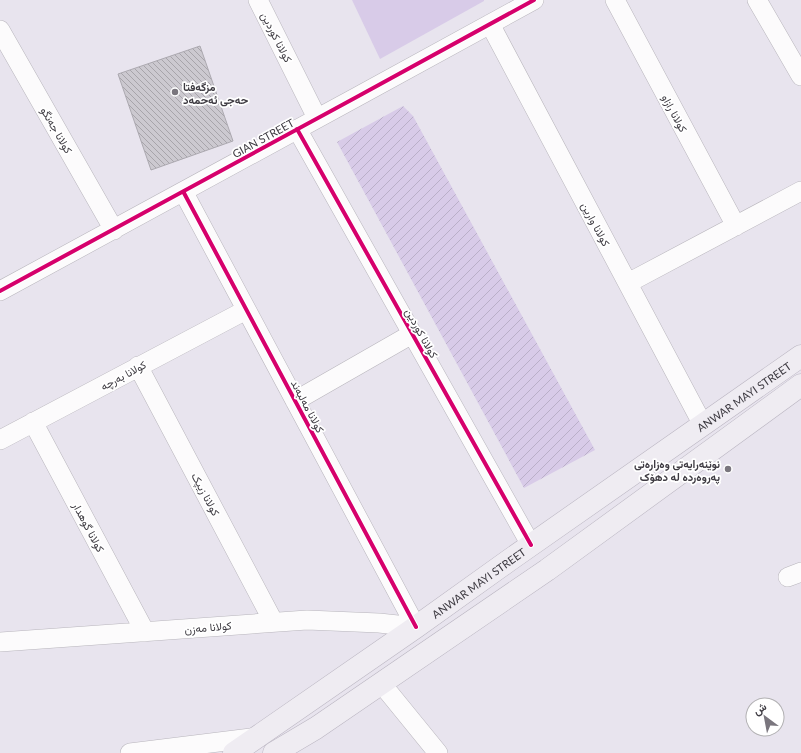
<svg xmlns="http://www.w3.org/2000/svg" width="801" height="753" font-family="Lato,Vazirmatn,sans-serif">
<style>
.green{fill:#d8cbe8}
.garden{fill:url(#garden-furrows)}
.building{fill:url(#building-back-hatch);stroke:#aca9b0}
.lines{fill:none;stroke-linecap:round;stroke-linejoin:round}
.minor-casing{stroke:#b8b5bc;stroke-width:20}
.major-casing{stroke:#bab5c1;stroke-width:23}
.minor{stroke:#fcfbfc;stroke-width:19}
.major{stroke:#efecf2;stroke-width:22}
.cycleway-casing{stroke:#fff;stroke-width:6}
.cycleway{stroke:#d6006c;stroke-width:4}
.poi-dot{fill:#7a767e;stroke:#fff;stroke-width:1.5}
.labels{text-anchor:middle;dominant-baseline:central;stroke-width:3.5;stroke-linejoin:round;paint-order:stroke}
.street-label{font-size:11px;fill:#3e3b42;stroke:#fff}
.poi-label{font-size:11px;font-weight:bold;fill:#3e3b42;stroke:#fff;text-anchor:start}
</style>
<defs>
<pattern id="garden-furrows" width="10" height="10" patternUnits="userSpaceOnUse"><rect width="10" height="10" fill="#d8cbe8"/><path d="M-1 1l2-2M0 10L10 0M9 11l2-2" fill="none" stroke="#baafc8"/></pattern>
<pattern id="building-back-hatch" width="6" height="6" patternUnits="userSpaceOnUse"><rect width="6" height="6" fill="#ccc9d0"/><path d="M-1 5l2 2M0 0l6 6M5-1l2 2" fill="none" stroke="#a7a4aa"/></pattern>
</defs>
<rect width="100%" height="100%" fill="#e8e4ee"/>
<path class="green" d="M 352,0 L 484,0 L 484,1 L 380,59 Z"/>
<path class="garden" d="M 403,106 L 413,116 L 595,450 L 524,488 L 337,142 Z"/>
<path class="building" d="M 200,46 L 233,141 L 151,170 L 118,74 Z"/>
<g class="lines">
<defs>
<path id="minor" d="M 258,0 L 317,118
M 615,0 L 736,226
M 757,0 L 801,76
M 490,24 L 703,425
M 0,30 L 114,230
M 297,129 L 531,545
M 184,193 L 416,627
M 628,283 L 801,191
M 0,291 C 179,195 356,97 534,0
M 138,366 L 273,621
M 295,401 L 412,334
M 33,422 L 145,632
M 0,440 L 246,310
M 788,577 L 801,572
M 0,642 L 307,620 L 379,623 L 416,627
M 381,683 L 438,753
M 130,753 L 259,737"/>
<g id="major">
<path id="s1" d="M 234,753 L 416,627 L 511,559 L 801,356"/>
<path d="M 274,753 L 316,728 L 547,570 L 801,385"/>
</g>
</defs>
<use href="#minor" class="minor-casing"/>
<use href="#major" class="major-casing"/>
<use href="#minor" class="minor"/>
<use href="#major" class="major"/>
<defs>
<path id="cycleway" d="M 297,129 L 531,545
M 184,193 L 416,627
M 0,291 C 179,195 356,97 534,0"/>
</defs>
<use href="#cycleway" class="cycleway-casing"/>
<use href="#cycleway" class="cycleway"/>
</g>
<g class="poi-dot">
<circle cx="175" cy="92" r="4"/>
<circle cx="728" cy="469" r="4"/>
</g>
<g class="labels">
<g class="street-label">
<text transform="translate(277 37) rotate(63)">کولانا کوردین</text>
<text transform="translate(675 113) rotate(62)">کولانا رازاو</text>
<text transform="translate(57 130) rotate(60)">کولانا جەنگو</text>
<text transform="translate(263 138) rotate(-29)">GIAN STREET</text>
<text transform="translate(596 224) rotate(62)">کولانا وارین</text>
<text transform="translate(422 333) rotate(61)">کولانا کوردین</text>
<text transform="translate(123 375) rotate(-28)">کولانا بەرچە</text>
<text stroke="none"><textPath href="#s1" startOffset="622">ANWAR MAYI STREET</textPath></text>
<text transform="translate(308 406) rotate(62)">کولانا مەلبەند</text>
<text transform="translate(206 494) rotate(62)">کولانا زیپک</text>
<text transform="translate(89 527) rotate(62)">کولانا گوهدار</text>
<text stroke="none"><textPath href="#s1" startOffset="298">ANWAR MAYI STREET</textPath></text>
<text transform="translate(208 627) rotate(-5)">کولانا مەزن</text>
</g>
<g class="poi-label">
<text x="183" y="86">مزگەفتا<tspan x="183" dy="13">حەجی ئەحمەد</tspan></text>
<text x="720" y="463" text-anchor="end">نوێنەرایەتی وەزارەتی<tspan x="720" dy="13">پەروەردە لە دهۆک</tspan></text>
</g>
</g>
<g transform="translate(765 717) rotate(328)"><circle r="19" fill="#ffffff" stroke="#b2b1b3"/>
<path d="M0-3L7 15L0 10L-7 15Z" fill="#7a767e"/>
<text y="-6" font-size="11" font-weight="bold" text-anchor="middle" fill="#3e3b42">ش</text>
</g>
</svg>
